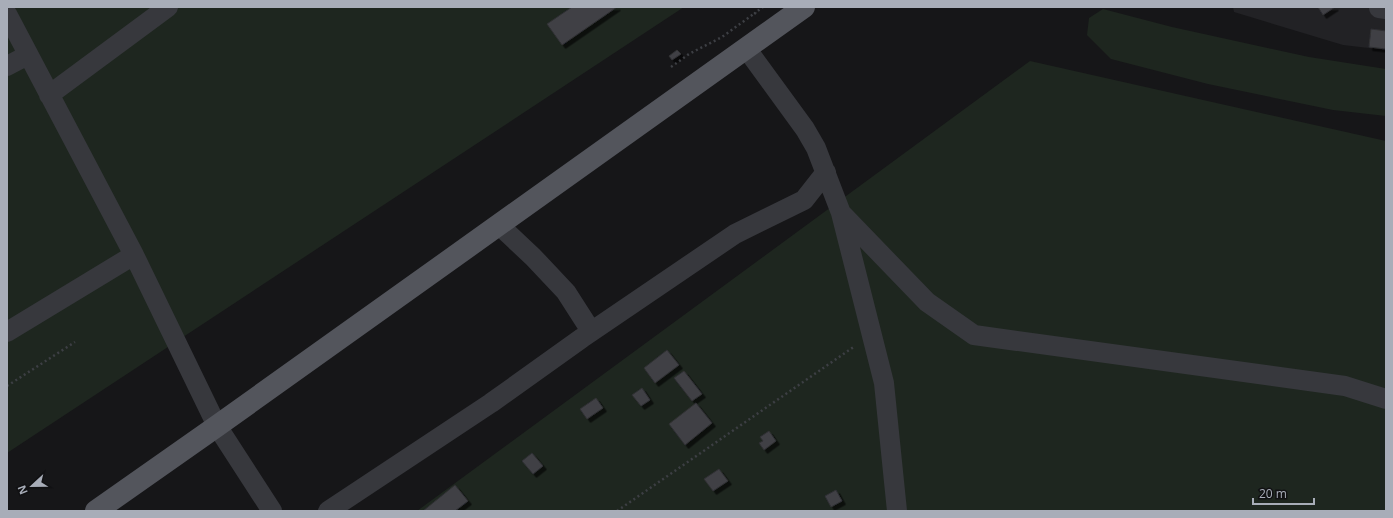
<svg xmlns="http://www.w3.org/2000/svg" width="1393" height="518" font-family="'Open Sans',sans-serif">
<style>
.built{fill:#222225}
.green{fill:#1e261f}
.building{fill:#404145;stroke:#303034;filter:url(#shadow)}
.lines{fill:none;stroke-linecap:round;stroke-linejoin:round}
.path{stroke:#3d3f44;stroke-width:2.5;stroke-dasharray:2 3;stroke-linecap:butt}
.minor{stroke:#37383d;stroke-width:20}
.major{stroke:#53555c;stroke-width:22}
</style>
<defs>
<filter id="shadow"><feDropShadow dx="3.5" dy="3.5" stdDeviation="0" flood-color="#0009"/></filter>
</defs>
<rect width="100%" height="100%" fill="#161618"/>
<path class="built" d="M 1233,7 L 1386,7 L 1386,50 L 1343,45 L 1234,12 Z"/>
<path class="green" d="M 7,7 L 684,7 L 7,453 Z
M 1103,9 L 1172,27 L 1309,57 L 1386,69 L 1386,116 L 1333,110 L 1208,84 L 1111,59 L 1087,35 L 1089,18 Z
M 1030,61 L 1386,141 L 1386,511 L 417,511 Z"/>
<path class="building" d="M 572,7 L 617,7 L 562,45 L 547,24 Z
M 1318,7 L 1335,7 L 1323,15 Z
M 1371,29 L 1386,31 L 1386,49 L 1369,47 Z
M 677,50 L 681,54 L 672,60 L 669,56 Z
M 667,350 L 679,365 L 655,383 L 644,368 Z
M 684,371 L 702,394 L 692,401 L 674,378 Z
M 642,388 L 650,400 L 641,406 L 632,395 Z
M 596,398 L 603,408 L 587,419 L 580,409 Z
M 696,403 L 712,423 L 685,445 L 669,424 Z
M 769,431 L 776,441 L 764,450 L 759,443 L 763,441 L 760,437 Z
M 532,453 L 543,466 L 533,474 L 522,461 Z
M 719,469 L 728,481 L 713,491 L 704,479 Z
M 455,485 L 468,501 L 455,511 L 423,511 Z
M 836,490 L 842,501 L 831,507 L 825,496 Z"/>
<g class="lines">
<path class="path" d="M 756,14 L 755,13 L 763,7
M 671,67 L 689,54 L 722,37 L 755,13
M 7,386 L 75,342
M 617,511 L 855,346"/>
<path class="minor" d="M 1379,8 L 1386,9
M 7,14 L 134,255 L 217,426 L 272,511
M 746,48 L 805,129 L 816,148 L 841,213 L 884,383 L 897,511
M 7,66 L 28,55
M 49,95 L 168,7
M 841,213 L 927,302 L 974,335 L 1345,386 L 1386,399
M 499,225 L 533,257 L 566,292 L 591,331
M 7,332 L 134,255
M 328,511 L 491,403 L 582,338 L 735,234 L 804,200 L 826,172"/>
<path class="major" d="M 96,511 L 217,426 L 804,7"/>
</g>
<rect width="1393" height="518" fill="none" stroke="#a8adb8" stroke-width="16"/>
<g transform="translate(32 486) rotate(248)" stroke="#111113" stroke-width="3" paint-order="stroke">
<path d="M0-3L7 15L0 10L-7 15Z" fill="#a8adb8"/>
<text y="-6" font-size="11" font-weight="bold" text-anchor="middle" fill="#a8adb8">N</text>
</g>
<path d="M1253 498v6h61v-6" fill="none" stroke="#a8adb8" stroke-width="2"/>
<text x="1259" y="498" font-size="12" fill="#a8adb8" stroke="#111113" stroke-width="3" paint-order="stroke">20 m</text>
</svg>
